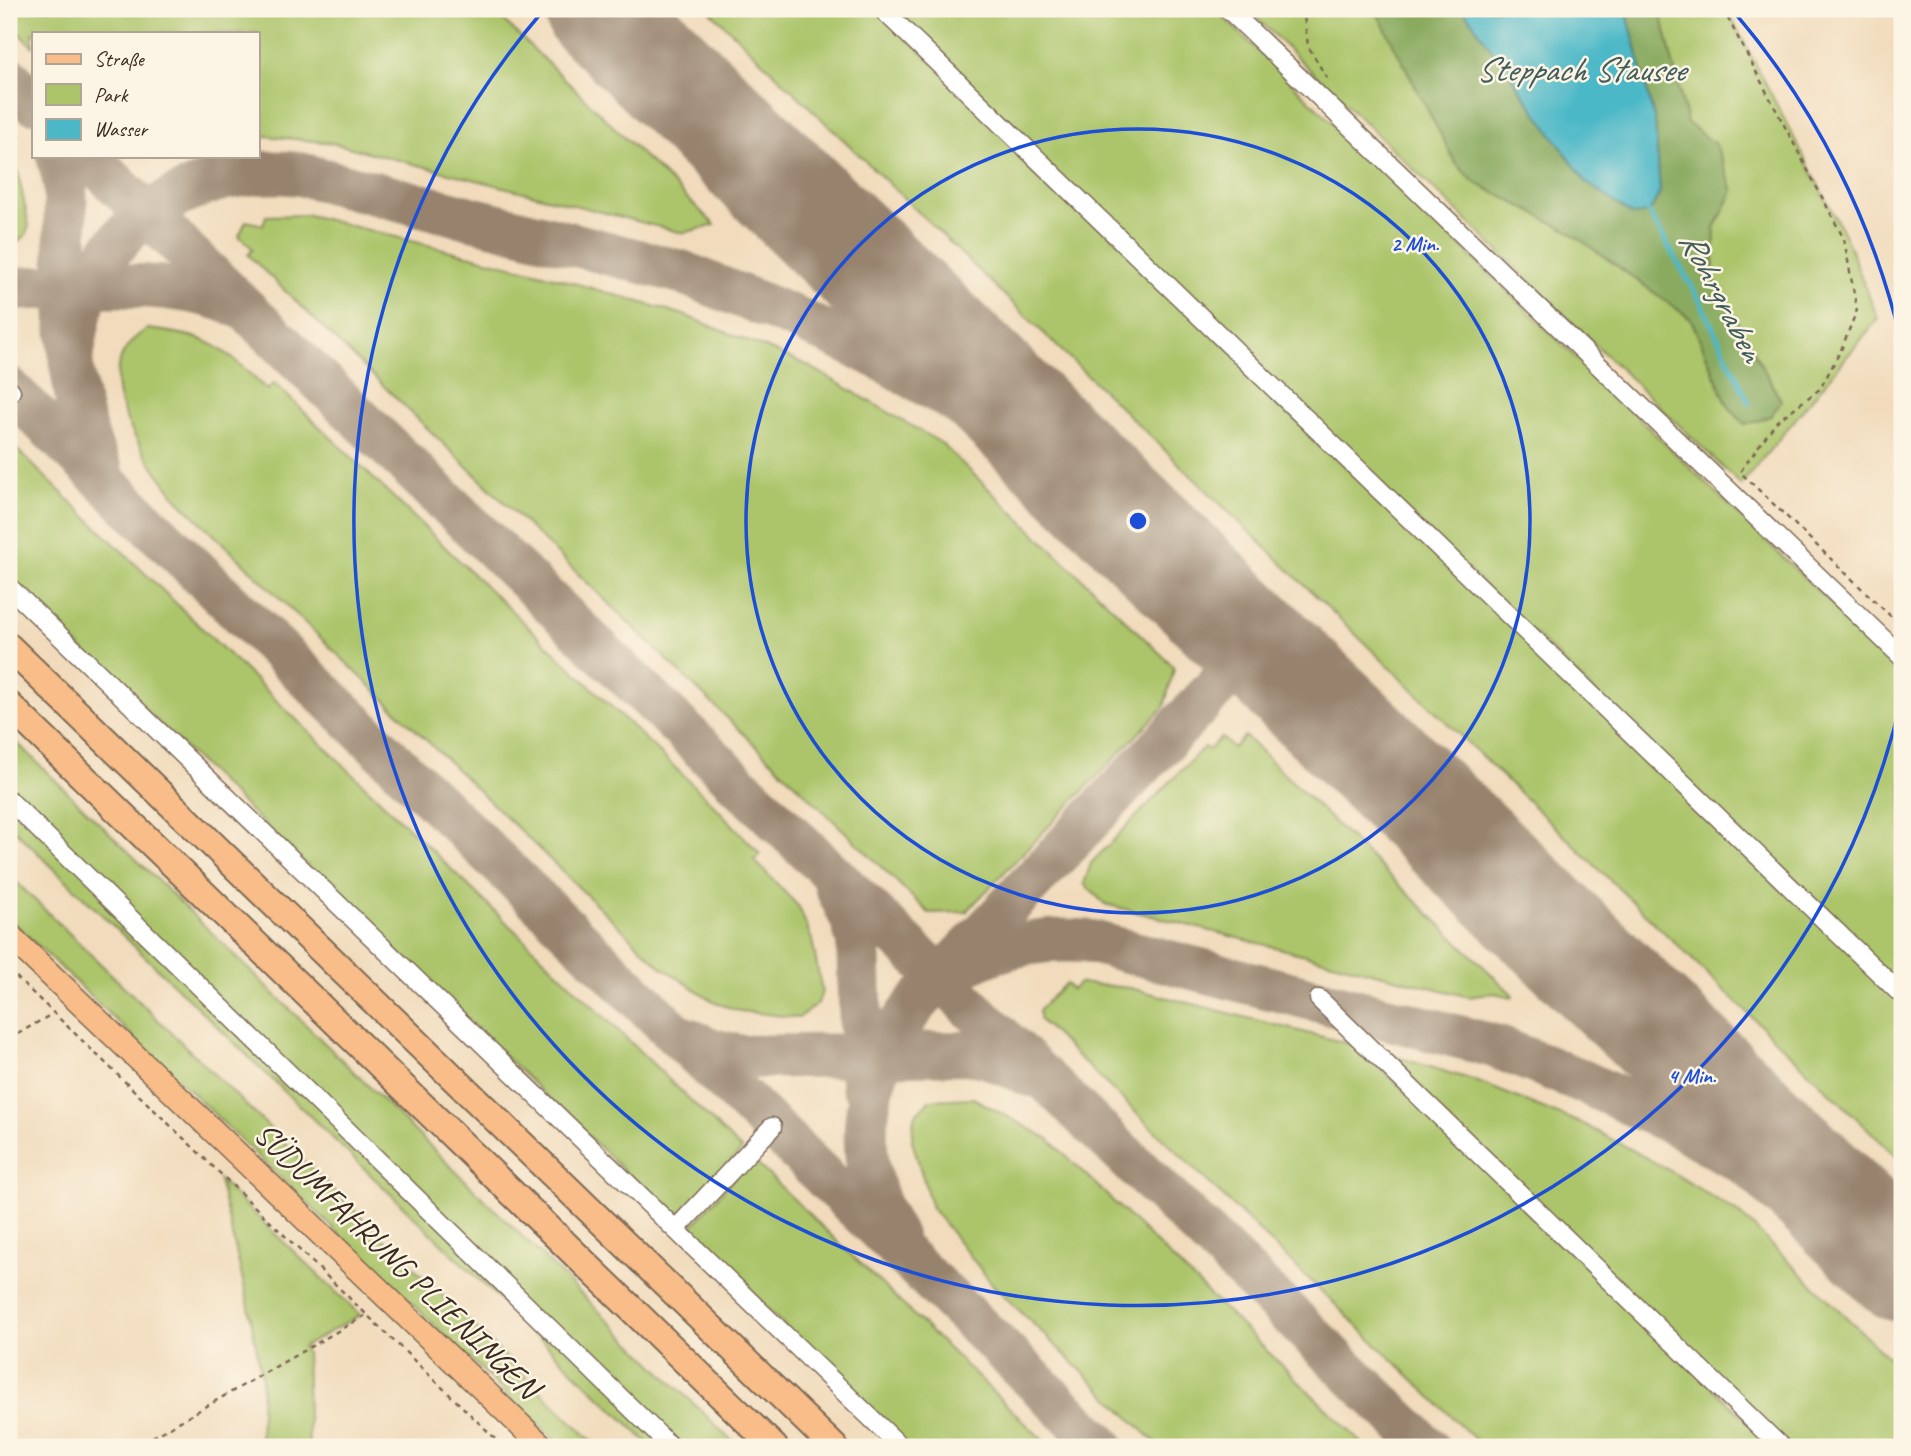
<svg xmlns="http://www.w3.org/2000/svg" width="1911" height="1456" font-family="Caveat,sans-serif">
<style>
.green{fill:#acc56b;stroke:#747844;stroke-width:2}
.forest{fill:#89aa5f;stroke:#626a3e;stroke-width:2}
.water{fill:#4cb8c7;stroke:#447172;stroke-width:2}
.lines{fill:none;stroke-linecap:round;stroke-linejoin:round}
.stream{stroke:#4cb8c7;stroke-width:5}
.taxiway{stroke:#96826d;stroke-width:44}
.runway{stroke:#96826d;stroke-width:110}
.minor-casing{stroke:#7b6855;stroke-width:21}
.major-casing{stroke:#7b6855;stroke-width:26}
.highway-casing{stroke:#7b6855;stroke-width:30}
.path{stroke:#7b6855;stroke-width:2.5;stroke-dasharray:5 5;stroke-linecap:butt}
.minor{stroke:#fff;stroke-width:18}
.major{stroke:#f8bd88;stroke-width:23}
.highway{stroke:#f8bd88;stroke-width:26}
.ring{fill:none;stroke:#1d4ed8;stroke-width:3.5}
.labels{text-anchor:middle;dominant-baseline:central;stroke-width:5;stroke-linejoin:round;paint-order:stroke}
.street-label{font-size:33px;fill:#3b2a1e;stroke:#fcf5e5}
.water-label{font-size:35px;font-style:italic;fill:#415c59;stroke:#fcf5e5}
.centre{fill:#1d4ed8;stroke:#fcf5e5;stroke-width:3.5}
.ring-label{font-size:21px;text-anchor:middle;font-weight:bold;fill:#1d4ed8;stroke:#fcf5e5;stroke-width:5;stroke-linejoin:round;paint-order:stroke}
</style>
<rect width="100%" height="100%" fill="#fcf5e5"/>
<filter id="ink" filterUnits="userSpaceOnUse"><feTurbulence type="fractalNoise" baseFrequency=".0143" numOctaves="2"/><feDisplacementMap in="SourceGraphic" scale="14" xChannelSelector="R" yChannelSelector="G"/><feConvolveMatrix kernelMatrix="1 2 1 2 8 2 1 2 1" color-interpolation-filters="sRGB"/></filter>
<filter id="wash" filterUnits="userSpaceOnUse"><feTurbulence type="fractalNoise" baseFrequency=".00686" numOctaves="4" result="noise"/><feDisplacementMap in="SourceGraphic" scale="28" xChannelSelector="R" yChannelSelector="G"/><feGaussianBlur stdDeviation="1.57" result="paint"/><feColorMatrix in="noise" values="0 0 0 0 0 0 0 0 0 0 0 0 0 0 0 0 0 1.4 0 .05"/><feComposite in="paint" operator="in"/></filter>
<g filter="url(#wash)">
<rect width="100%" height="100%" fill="#f1dbbc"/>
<path class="green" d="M 9,9 L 492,9 L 715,225 L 683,233 L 332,143 L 257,135 L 257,33 L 33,33 L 33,47 L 9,24 Z
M 708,9 L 877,9 L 1902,1000 L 1902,1162 Z
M 887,9 L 1215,9 L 1902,672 L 1902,989 Z
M 1247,9 L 1375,9 L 1474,182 L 1567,230 L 1691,319 L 1728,406 L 1781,400 L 1713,278 L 1715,228 L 1733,191 L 1716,145 L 1687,123 L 1660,9 L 1727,9 L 1846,238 L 1878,319 L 1741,485 Z
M 9,145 L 16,163 L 29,226 L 25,236 L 9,248 Z
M 308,215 L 543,274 L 684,315 L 807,365 L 941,443 L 1171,664 L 1174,669 L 1164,707 L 966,912 L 929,913 L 248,255 L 253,249 L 239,236 L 246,221 L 263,225 L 266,216 Z
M 147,329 C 214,336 220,346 267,390 L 274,383 L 714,805 L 760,854 L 754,860 L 799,907 L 812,940 L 822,992 L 818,1003 L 799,1018 L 740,1011 L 716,1003 L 660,966 L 177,499 C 144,455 79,371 147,329 Z
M 9,442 L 742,1150 L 682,1212 L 669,1214 L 9,579 Z
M 9,735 L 738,1447 L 652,1447 L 9,825 Z
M 1245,736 L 1513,995 L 1512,997 L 1494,993 L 1469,997 L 1105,904 L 1084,884 L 1091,863 L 1204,747 L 1209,750 L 1221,737 L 1233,748 Z
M 9,875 L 598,1447 L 562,1447 L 9,918 Z
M 1066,983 L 1072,990 L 1079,983 L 1130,988 L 1358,1046 L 1774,1447 L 1483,1447 L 1039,1019 L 1039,1010 Z
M 1374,1050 L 1473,1080 L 1585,1125 L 1667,1169 L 1740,1214 L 1902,1371 L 1902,1447 L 1787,1447 Z
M 973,1098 L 1049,1139 L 1366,1447 L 1160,1447 L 994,1286 L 932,1208 L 912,1141 L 914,1116 L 930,1100 Z
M 751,1158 L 1050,1447 L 907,1447 L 688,1231 Z
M 219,1180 L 360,1315 L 303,1347 L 306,1353 L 309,1447 L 260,1447 L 262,1378 L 248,1302 Z"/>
<path class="forest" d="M 1375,9 L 1463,9 L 1586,182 L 1649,213 L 1660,192 L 1655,122 L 1626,9 L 1660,9 L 1687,123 L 1716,145 L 1733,191 L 1715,228 L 1713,278 L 1781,401 L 1771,416 L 1745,425 L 1728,406 L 1691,319 L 1567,230 L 1474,182 L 1456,164 Z"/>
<path class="water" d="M 1463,9 L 1626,9 L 1655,122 L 1660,192 L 1649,213 L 1632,215 L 1586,182 Z"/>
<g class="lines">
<path class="stream" d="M 1649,213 L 1699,299 L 1749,403"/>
<path class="taxiway" d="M 9,78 L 33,102
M 58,156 L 65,184 C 68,275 59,389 101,470
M 87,156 L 1427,1447
M 9,289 C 78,287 175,276 238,306
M 72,357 C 76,334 80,306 90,284 C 128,206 215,164 300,174 L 681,272 L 798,319 L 878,357 L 972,411 L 1068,461
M 9,389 L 1103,1447
M 836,886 L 852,920 L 858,942 L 863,1085
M 935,985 C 981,949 1034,936 1092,942 L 1494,1046 L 1577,1079 L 1679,1126 L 1759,1172 L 1902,1275
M 687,1039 L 712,1050 L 741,1057 L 966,1053 L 986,1056 L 1030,1075
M 895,1236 C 847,1161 861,1070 916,1004 L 1257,644"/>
<path class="runway" d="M 599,9 L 1902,1267"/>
</g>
</g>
<g filter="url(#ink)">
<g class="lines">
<defs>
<path id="minor" d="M 882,9 L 1902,995
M 1228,9 L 1902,657
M 9,394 L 11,391
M 9,587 L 901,1447
M 9,800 L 671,1447
M 1319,999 L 1781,1447
M 676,1229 L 772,1127"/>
<path id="major" d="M 9,935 L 543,1447"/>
<path id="highway" d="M 9,647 L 834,1447
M 9,705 L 774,1447"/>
</defs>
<use href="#minor" class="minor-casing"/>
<use href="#major" class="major-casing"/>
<use href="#highway" class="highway-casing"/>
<path class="path" d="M 1303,9 L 1308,46 L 1328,80
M 1723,9 L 1844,239 L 1857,310 L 1841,350 L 1820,389 L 1777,421 L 1740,472 L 1902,627
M 9,970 L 504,1447
M 9,1039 L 52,1014
M 135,1447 L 366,1315"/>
<use href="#minor" class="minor"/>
<use href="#major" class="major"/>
<use href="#highway" class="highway"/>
</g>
</g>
<g class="ring">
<circle cx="1138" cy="521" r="392"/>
<path d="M1902 697A784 784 0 1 1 542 12M1734 12A784 784 0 0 1 1902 345"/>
</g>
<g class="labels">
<g class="street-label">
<text transform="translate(397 1260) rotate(44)">SÜDUMFAHRUNG PLIENINGEN</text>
</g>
<g class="water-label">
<text x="1580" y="69">Steppach Stausee</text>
<text transform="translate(1722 296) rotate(62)">Rohrgraben</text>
</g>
</g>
<circle cx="1138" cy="521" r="10" class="centre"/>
<g class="ring-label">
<text x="1415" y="251">2 Min.</text>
<text x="1692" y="1083">4 Min.</text>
</g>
<rect width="1911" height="1456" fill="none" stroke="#fcf5e5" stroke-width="35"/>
<rect x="32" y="32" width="228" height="126" fill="#fcf5e5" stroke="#afa495" stroke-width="2"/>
<rect x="46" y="54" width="35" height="10" fill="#f8bd88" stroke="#afa495" stroke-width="2"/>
<text x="94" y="66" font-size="21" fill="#3b2a1e">Straße</text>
<rect x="46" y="84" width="35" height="21" fill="#acc56b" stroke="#afa495" stroke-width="2"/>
<text x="94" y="102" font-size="21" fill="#3b2a1e">Park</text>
<rect x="46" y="119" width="35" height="21" fill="#4cb8c7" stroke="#afa495" stroke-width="2"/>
<text x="94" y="136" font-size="21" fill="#3b2a1e">Wasser</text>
</svg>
